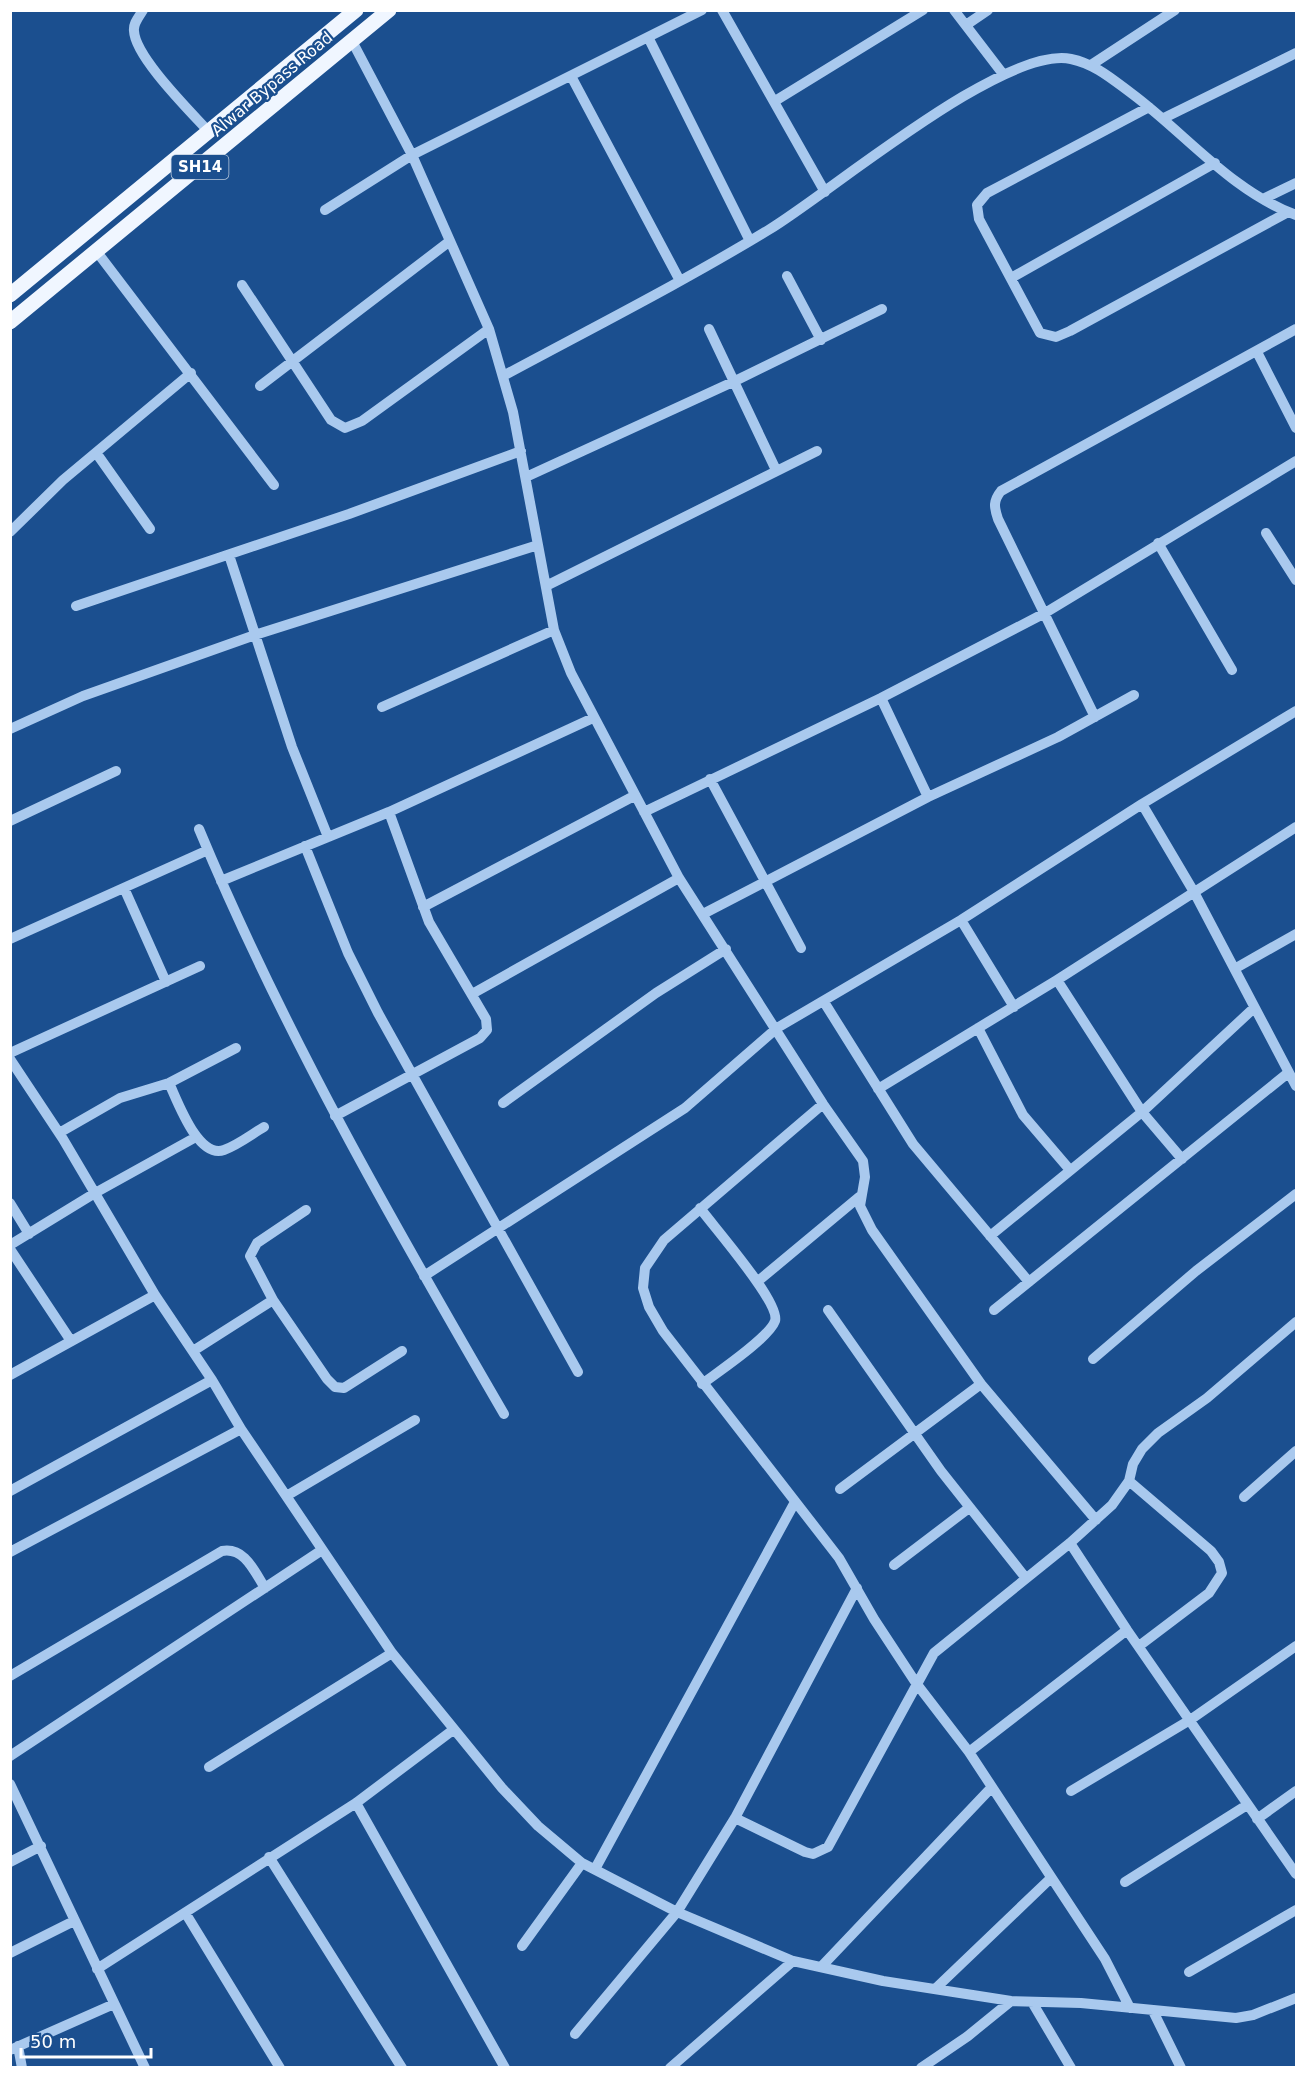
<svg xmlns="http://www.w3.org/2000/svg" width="1307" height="2078" font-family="'DejaVu Sans',sans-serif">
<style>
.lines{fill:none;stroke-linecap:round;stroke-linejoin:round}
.minor{stroke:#a9c9ee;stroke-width:10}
.major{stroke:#f0f6ff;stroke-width:15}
.labels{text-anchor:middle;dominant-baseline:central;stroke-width:4.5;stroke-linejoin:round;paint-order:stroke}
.shield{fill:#1b4f8f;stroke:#bbcadd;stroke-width:1.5}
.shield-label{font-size:15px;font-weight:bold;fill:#fff}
.street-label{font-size:16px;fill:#fff;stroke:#1b4f8f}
</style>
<rect width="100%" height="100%" fill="#1b4f8f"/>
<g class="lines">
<path class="minor" d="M 143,10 C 139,17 133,23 134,31 C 135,57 191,112 209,132
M 722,10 L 825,192
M 954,10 L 1003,74
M 966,25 L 988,10
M 648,37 L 750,241
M 352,41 L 412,155 L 489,329 L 513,412 L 554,630 L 571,673 L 679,878 L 823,1104 L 863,1161 L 865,1177 L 860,1206 L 872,1230 L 981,1384 L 1096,1520
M 1091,65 L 1175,10
M 571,76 L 679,279
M 775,101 L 923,10
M 1149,107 L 987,193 L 977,205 L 979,219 L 1040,333 L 1056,337 L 1070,331 L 1288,212
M 1164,118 L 1296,53
M 1265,198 L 1296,183
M 325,210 L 412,155 L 702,10
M 97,252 L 274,485
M 787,276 L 821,340
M 1011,278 L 1215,163
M 242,285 L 331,420 L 345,428 L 362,421 L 489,329
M 709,329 L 776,470
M 1257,352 L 1296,428
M 503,376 C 592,328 683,282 770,229 C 831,192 1004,45 1071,59 C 1095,64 1112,79 1131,93 C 1185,133 1232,192 1296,215
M 260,386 L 450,241
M 97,454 L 150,529
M 526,477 L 735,381 L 882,309
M 10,532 L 63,480 L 191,373
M 1266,533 L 1296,580
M 1158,543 L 1232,670
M 229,555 L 292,747 L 328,837
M 546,586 L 817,451
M 76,606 L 349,514 L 521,451
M 881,698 L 928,797
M 382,707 L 554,630
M 1095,717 L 998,519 C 994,507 993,501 1001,491 L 1296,329
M 10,729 L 83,696 L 255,635 L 538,545
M 710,779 L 801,948
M 1142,804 L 1194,892 L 1296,1086
M 644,812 L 881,698 L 1045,613 L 1296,461
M 10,821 L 116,771
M 199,829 C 284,1033 393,1223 504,1414
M 305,846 L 348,953 L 378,1013 L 578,1372
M 221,881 L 389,812 L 593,718
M 124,888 L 166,982
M 423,907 L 634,796
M 703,914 L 928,797 L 1058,737 L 1134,695
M 961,920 L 1014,1007
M 10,939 L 208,850
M 1236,968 L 1296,934
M 1057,980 L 1142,1112 L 1182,1159
M 472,994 L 679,878
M 824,1002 L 913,1144 L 1029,1282
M 978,1028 L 1023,1115 L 1070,1170
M 10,1053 L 200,966
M 10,1059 L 63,1139 L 155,1295 L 212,1380 L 241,1429 L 392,1653 L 502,1788 L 538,1826 L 582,1863 L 677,1912 L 793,1961 L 883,1981 L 1011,2001 L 1081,2003 L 1236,2018 L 1253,2015 L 1296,1998
M 169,1083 C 178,1102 198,1159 224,1150 C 238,1145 252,1134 264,1127
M 878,1089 L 1057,980 L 1296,827
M 503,1103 L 656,993 L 726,949
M 823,1104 L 664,1240 L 645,1268 L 643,1288 L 649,1307 L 663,1331 L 839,1558 L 874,1619 L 916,1683 L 969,1752 L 1105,1959 L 1130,2008
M 335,1116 L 480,1038 L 487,1030 L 486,1019 L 429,922 L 389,812
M 59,1133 L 120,1098 L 169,1083 L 236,1048
M 10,1203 L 29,1234
M 700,1208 C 713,1226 781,1303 775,1321 C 769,1338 718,1372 702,1384
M 306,1210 L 257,1243 L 250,1256 L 273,1300 L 327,1379 L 335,1387 L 344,1388 L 402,1351
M 990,1236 L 1142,1112 L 1254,1008
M 10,1245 L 95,1193 L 196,1137
M 10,1249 L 71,1341
M 424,1276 L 685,1108 L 777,1028 L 961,920 L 1142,804 L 1296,711
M 757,1282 L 859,1197
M 828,1310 L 941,1471 L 1025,1577
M 994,1310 L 1288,1073
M 193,1351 L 273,1300
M 1093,1359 L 1196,1271 L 1296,1194
M 10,1375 L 155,1295
M 1129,1481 L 1133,1464 L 1142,1449 L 1158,1433 L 1207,1398 L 1296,1322
M 840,1489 L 981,1384
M 10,1491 L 212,1380
M 288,1495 L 415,1420
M 1244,1497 L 1296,1451
M 1070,1543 L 1127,1630 L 1296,1874
M 10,1552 L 241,1429
M 894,1565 L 969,1508
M 10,1676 L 222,1551 C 245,1547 254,1571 265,1588
M 969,1752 L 1127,1630
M 10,1756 L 322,1550
M 209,1767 L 392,1653
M 10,1784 L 145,2068
M 1071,1791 L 1190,1720 L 1296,1646
M 356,1803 L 505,2068
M 735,1818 L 805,1852 L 813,1854 L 828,1847 L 934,1653 L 1070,1543 L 1112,1505 L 1129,1481 L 1211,1551 L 1219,1562 L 1222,1573 L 1209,1593 L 1139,1646
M 1257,1819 L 1296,1791
M 269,1857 L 402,2068
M 10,1862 L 41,1846
M 595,1869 L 795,1502
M 1125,1882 L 1247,1805
M 186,1914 L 280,2068
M 522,1946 L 582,1863
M 10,1953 L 74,1921
M 821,1967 L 992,1787
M 97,1969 L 356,1803 L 453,1730
M 1189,1972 L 1296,1910
M 935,1989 L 1051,1878
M 1032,2002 L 1071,2068
M 1153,2011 L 1181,2068
M 575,2034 L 677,1912 L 735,1818 L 857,1588
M 18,2046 L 22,2068
M 10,2050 L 114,2004
M 670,2068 L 793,1961
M 921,2068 L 968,2036 L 1011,2001"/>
<path class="major" d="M 10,295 L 356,10
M 10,322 L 389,10"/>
</g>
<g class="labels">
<rect class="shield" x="171.5" y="155" width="57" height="24" rx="4.5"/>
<g class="shield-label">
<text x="200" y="167">SH14</text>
</g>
<g class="street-label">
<text transform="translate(272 84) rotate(-40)">Alwar Bypass Road</text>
</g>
</g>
<rect width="1307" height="2078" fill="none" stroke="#ffffff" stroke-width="24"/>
<path d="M21 2048v9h130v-9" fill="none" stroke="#ffffff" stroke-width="3"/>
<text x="30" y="2048" font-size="18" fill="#ffffff" stroke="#1b4f8f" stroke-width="4.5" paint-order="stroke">50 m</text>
</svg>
